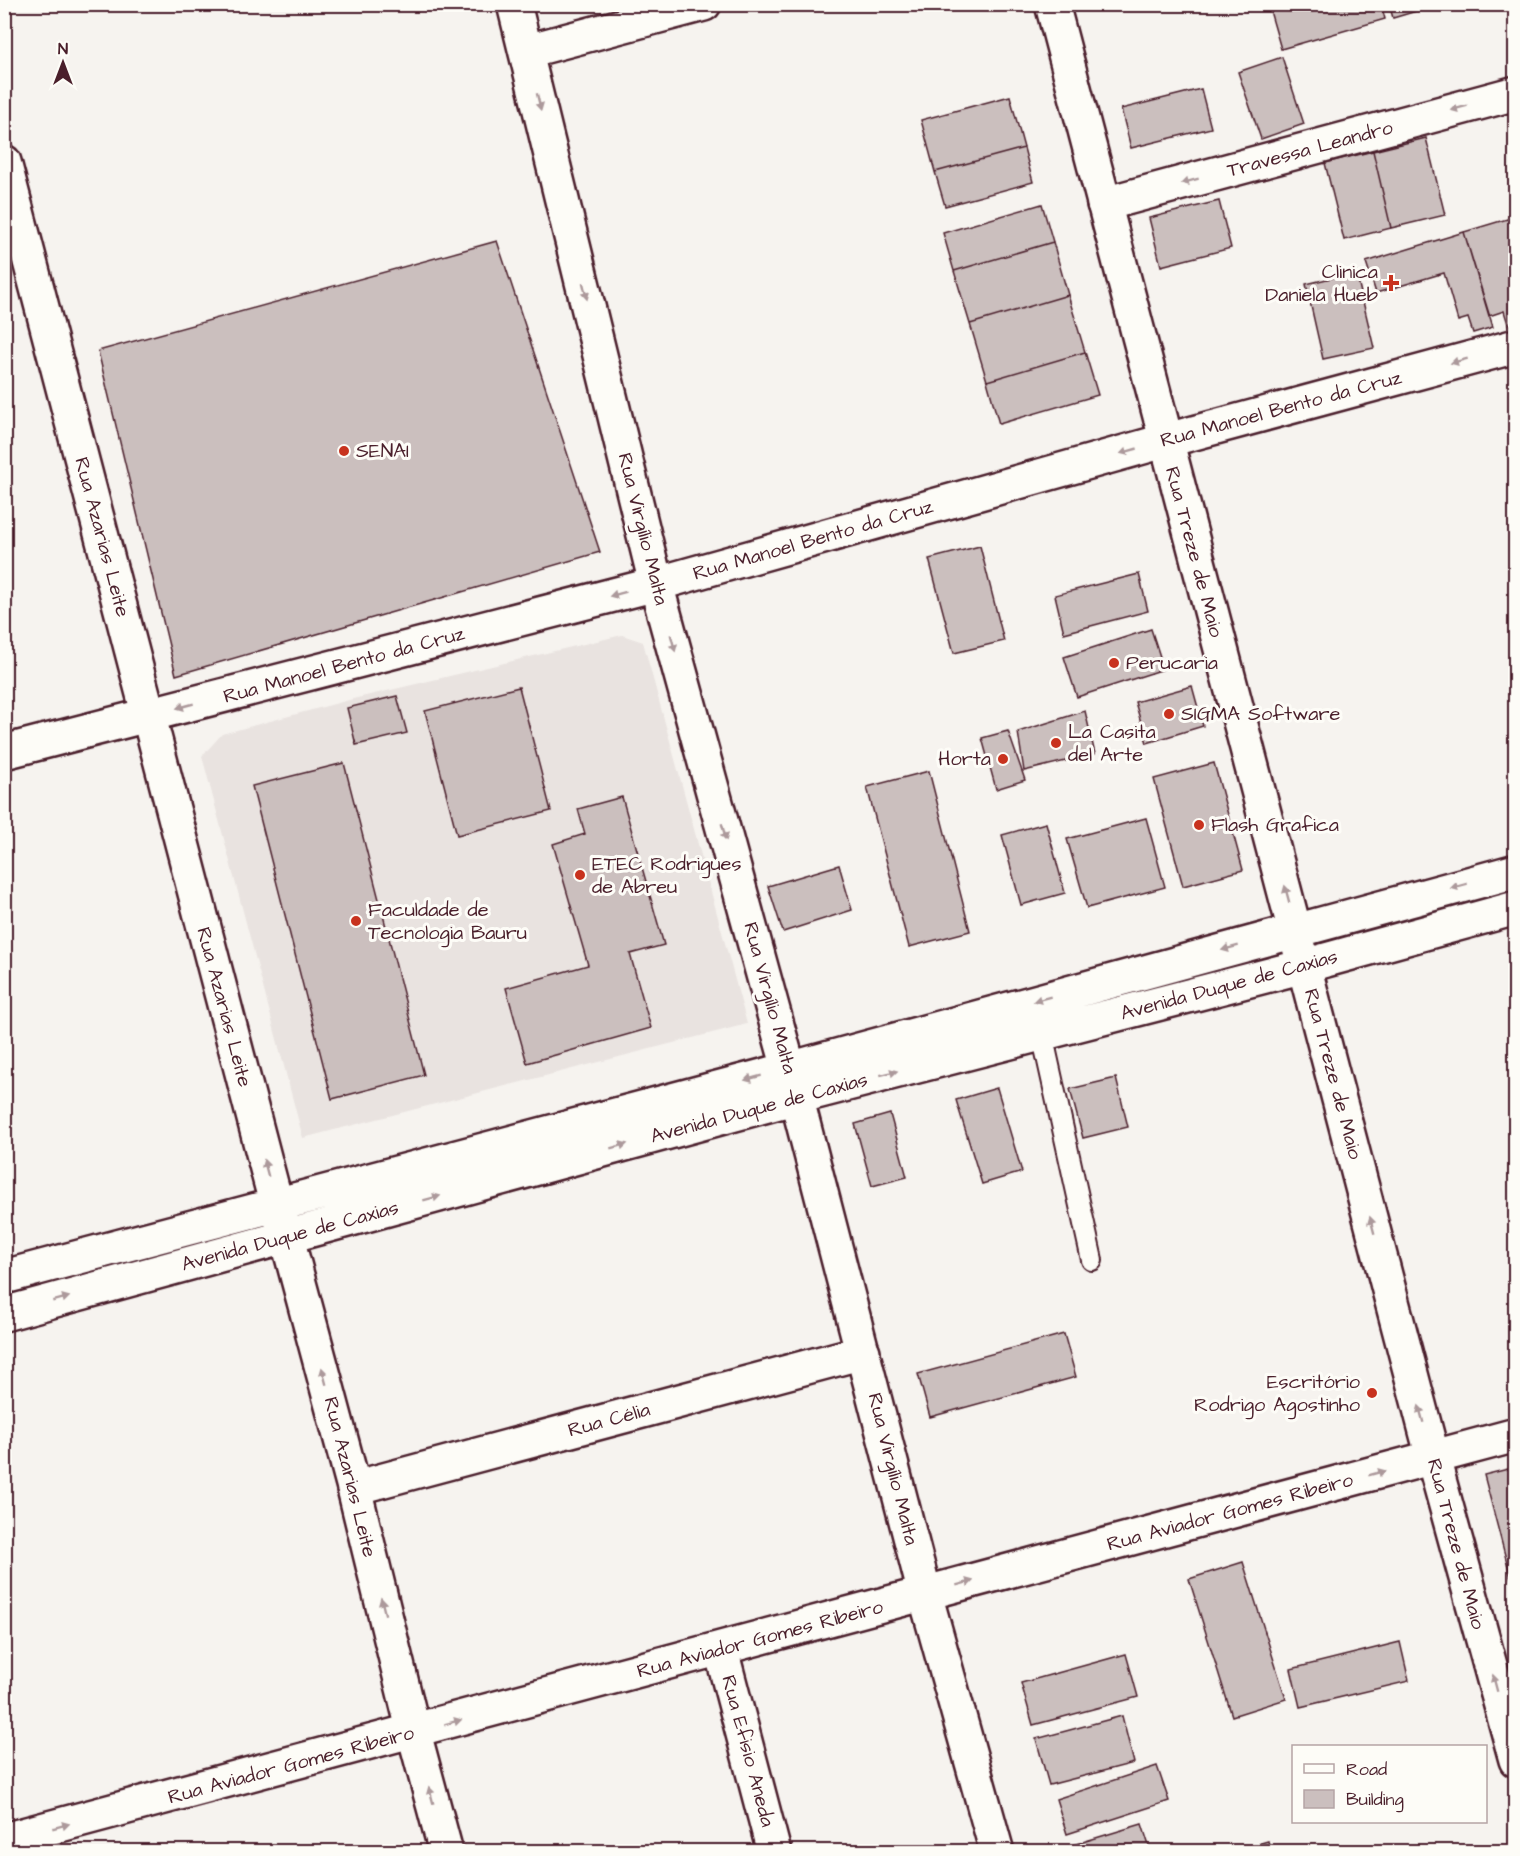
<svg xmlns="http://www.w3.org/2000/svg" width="1520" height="1856" font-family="'Architects Daughter',sans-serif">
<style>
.built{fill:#e9e3e0}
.building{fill:#cbbfbe;stroke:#4a1f2b;stroke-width:1.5}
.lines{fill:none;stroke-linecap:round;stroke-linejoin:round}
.lane-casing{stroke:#4a1f2b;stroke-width:24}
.street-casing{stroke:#4a1f2b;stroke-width:38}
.secondary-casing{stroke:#4a1f2b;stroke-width:38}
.lane{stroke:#fdfcf7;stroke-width:20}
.street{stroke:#fdfcf7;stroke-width:33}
.secondary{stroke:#fdfcf7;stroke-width:33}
.oneway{fill:#ac999b}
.poi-dot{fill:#c8321e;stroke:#fdfcf7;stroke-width:2}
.labels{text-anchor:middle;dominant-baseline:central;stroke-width:6;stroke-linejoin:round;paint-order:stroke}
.street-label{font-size:20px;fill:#4a1f2b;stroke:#fdfcf7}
.poi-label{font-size:20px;fill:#4a1f2b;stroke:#fdfcf7;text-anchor:start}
</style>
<rect width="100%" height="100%" fill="#f6f3ef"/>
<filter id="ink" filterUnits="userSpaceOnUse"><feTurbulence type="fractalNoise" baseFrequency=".0167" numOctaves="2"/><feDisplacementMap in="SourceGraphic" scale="12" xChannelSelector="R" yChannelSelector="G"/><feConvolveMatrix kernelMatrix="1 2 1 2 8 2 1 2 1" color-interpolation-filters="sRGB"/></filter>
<g filter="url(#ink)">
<path class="built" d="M 622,635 L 643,642 L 747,1024 L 303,1138 L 202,756 L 222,734 L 353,699 Z"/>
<path class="building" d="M 1268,4 L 1381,4 L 1385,19 L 1281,49 Z
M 1389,4 L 1440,4 L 1393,18 Z
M 1282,57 L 1304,124 L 1261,139 L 1238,72 Z
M 1201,89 L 1211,128 L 1131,148 L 1121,109 Z
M 1010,96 L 1024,148 L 935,172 L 921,120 Z
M 1426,138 L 1445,215 L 1391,228 L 1373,151 Z
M 1024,148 L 1033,182 L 945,206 L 935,172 Z
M 1373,151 L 1391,228 L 1344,240 L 1325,163 Z
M 1219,201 L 1231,248 L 1161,266 L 1149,218 Z
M 1042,204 L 1053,242 L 954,271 L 943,233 Z
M 1514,217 L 1516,321 L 1508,324 L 1504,311 L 1489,316 L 1464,232 Z
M 1464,232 L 1493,327 L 1473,333 L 1468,318 L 1458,321 L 1444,273 L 1376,293 L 1366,262 Z
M 497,241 L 600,552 L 176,675 L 98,351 Z
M 1053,242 L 1068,295 L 970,324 L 954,271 Z
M 1356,272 L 1374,348 L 1323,359 L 1306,284 Z
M 1068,295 L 1085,352 L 987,381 L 970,324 Z
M 1085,352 L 1098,395 L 999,424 L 987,381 Z
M 980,546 L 1004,641 L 954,653 L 929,559 Z
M 1139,574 L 1148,611 L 1064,633 L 1055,595 Z
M 1151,629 L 1164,669 L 1077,697 L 1064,657 Z
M 1192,686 L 1203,726 L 1147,743 L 1135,702 Z
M 519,687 L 551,811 L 457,835 L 425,711 Z
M 397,696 L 407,733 L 356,745 L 347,708 Z
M 1085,711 L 1095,754 L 1024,771 L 1018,732 Z
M 1008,731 L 1025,780 L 996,789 L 982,738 Z
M 344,763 L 424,1075 L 332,1099 L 252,786 Z
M 1214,763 L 1243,870 L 1183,886 L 1154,779 Z
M 929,771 L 970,931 L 909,947 L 867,787 Z
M 622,797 L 664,945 L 630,954 L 651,1028 L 527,1063 L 506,988 L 588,965 L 553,844 L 585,834 L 578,809 Z
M 1146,818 L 1165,887 L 1087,908 L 1067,839 Z
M 1046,823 L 1065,893 L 1021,905 L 1002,835 Z
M 839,865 L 852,910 L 783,932 L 768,886 Z
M 1116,1078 L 1128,1127 L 1083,1138 L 1070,1089 Z
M 997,1088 L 1022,1172 L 982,1184 L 956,1100 Z
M 890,1114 L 907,1177 L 872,1186 L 855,1124 Z
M 1064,1334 L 1076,1377 L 930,1417 L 918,1374 Z
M 1516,1467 L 1516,1597 L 1484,1475 Z
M 1243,1562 L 1286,1699 L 1232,1716 L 1189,1579 Z
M 1400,1642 L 1409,1681 L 1300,1707 L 1291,1669 Z
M 1126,1654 L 1138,1697 L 1033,1725 L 1021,1683 Z
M 1122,1716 L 1134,1763 L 1049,1785 L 1036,1739 Z
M 1157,1766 L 1169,1801 L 1067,1834 L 1056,1799 Z
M 1142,1824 L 1151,1852 L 1068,1852 L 1066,1847 Z
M 1268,1841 L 1271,1852 L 1230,1852 Z"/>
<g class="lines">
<defs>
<path id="lane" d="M 1042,1034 L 1092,1260"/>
<path id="street" d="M 527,51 L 704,4
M 1104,204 L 1516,93
M 4,752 L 656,584 L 1164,441 L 1516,346
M 354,1488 L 863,1352
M 721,1650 L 774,1852
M 4,1840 L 1516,1435"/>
<path id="secondary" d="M 514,4 L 656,584 L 789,1069 L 925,1594 L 997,1852
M 1052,4 L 1433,1458 L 1516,1760
M 4,162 L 276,1203 L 287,1238 L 354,1488 L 414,1733 L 446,1852
M 4,1277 L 789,1069 L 1516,871
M 4,1314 L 797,1097 L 1304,966 L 1516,908"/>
</defs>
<use href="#lane" class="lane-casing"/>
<use href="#street" class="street-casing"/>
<use href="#secondary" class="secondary-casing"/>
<use href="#lane" class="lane"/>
<use href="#street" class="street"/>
<use href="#secondary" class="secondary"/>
</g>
<defs><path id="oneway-solid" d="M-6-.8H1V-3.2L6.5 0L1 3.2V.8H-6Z" transform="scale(1.5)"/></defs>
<g class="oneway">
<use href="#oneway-solid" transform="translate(539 102) rotate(76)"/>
<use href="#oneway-solid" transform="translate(1459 108) rotate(165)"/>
<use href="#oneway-solid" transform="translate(1190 181) rotate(165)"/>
<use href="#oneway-solid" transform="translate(585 291) rotate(76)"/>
<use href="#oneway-solid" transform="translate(1459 361) rotate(165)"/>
<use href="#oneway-solid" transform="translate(1129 451) rotate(164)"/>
<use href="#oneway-solid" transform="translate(618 594) rotate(165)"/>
<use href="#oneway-solid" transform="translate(673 643) rotate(75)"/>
<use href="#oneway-solid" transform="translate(185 706) rotate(165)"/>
<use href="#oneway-solid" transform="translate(724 832) rotate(75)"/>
<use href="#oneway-solid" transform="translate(1459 886) rotate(165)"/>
<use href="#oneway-solid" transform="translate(1287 894) rotate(-105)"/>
<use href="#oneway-solid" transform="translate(1230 948) rotate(165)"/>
<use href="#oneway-solid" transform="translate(1042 999) rotate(165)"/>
<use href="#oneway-solid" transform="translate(889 1073) rotate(-14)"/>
<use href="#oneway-solid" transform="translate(753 1078) rotate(165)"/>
<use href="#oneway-solid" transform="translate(619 1146) rotate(-15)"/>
<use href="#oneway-solid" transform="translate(266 1168) rotate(-105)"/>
<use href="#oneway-solid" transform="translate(432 1198) rotate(-15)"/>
<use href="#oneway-solid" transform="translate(1372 1225) rotate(-105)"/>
<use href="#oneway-solid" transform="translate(61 1299) rotate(-15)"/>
<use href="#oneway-solid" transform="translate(324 1376) rotate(-105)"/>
<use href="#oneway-solid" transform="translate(1421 1414) rotate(-105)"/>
<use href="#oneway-solid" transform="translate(1377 1473) rotate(-15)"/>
<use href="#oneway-solid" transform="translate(965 1583) rotate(-15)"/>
<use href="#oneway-solid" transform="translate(383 1606) rotate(-104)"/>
<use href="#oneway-solid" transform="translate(1495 1683) rotate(-105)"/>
<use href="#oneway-solid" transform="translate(453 1722) rotate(-15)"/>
<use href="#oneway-solid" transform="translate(431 1795) rotate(-105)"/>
<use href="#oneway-solid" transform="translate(61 1826) rotate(-15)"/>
</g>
</g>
<g class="poi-dot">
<path d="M1388 274h6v6h6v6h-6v6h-6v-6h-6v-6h6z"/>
<circle cx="344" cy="451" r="6"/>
<circle cx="1114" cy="663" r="6"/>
<circle cx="1169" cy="714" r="6"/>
<circle cx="1056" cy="743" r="6"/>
<circle cx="1003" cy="759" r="6"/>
<circle cx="1199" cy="825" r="6"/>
<circle cx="580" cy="875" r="6"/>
<circle cx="356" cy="921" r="6"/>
<circle cx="1372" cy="1393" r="6"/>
</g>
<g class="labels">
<g class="street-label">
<text transform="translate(1310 149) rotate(-15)">Travessa Leandro</text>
<text transform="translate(1281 409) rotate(-15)">Rua Manoel Bento da Cruz</text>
<text transform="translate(643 529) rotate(76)">Rua Virgílio Malta</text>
<text transform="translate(102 537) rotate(75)">Rua Azarias Leite</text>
<text transform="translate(813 540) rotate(-16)">Rua Manoel Bento da Cruz</text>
<text transform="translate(1194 552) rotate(75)">Rua Treze de Maio</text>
<text transform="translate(344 665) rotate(-15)">Rua Manoel Bento da Cruz</text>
<text transform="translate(1229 985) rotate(-15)">Avenida Duque de Caxias</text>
<text transform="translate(770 998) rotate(75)">Rua Virgílio Malta</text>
<text transform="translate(224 1007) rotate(75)">Rua Azarias Leite</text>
<text transform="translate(1333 1074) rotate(75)">Rua Treze de Maio</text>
<text transform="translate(759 1108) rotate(-15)">Avenida Duque de Caxias</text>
<text transform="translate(290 1236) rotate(-15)">Avenida Duque de Caxias</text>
<text transform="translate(609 1420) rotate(-15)">Rua Célia</text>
<text transform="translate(893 1469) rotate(76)">Rua Virgílio Malta</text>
<text transform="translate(350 1477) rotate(76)">Rua Azarias Leite</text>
<text transform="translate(1230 1512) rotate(-15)">Rua Aviador Gomes Ribeiro</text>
<text transform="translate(1456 1544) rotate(75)">Rua Treze de Maio</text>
<text transform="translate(760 1639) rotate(-15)">Rua Aviador Gomes Ribeiro</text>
<text transform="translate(748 1751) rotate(75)">Rua Efisio Aneda</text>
<text transform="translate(291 1765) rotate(-15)">Rua Aviador Gomes Ribeiro</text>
</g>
<g class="poi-label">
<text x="1378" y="272" text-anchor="end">Clinica<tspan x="1378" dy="23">Daniela Hueb</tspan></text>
<text x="356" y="451">SENAI</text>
<text x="1126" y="663">Perucaria</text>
<text x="1181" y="714">SIGMA Software</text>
<text x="1068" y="732">La Casita<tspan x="1068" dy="23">del Arte</tspan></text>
<text x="991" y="759" text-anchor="end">Horta</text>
<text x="1211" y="825">Flash Grafica</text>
<text x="592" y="864">ETEC Rodrigues<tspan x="592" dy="23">de Abreu</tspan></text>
<text x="368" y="910">Faculdade de<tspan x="368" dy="23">Tecnologia Bauru</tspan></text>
<text x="1360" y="1382" text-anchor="end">Escritório<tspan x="1360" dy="23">Rodrigo Agostinho</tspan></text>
</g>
</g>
<rect width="1520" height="1856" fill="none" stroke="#fdfcf7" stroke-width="24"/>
<rect x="12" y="12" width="1496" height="1832" fill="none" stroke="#4a1f2b" stroke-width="2" filter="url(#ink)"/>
<rect x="1292" y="1745" width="195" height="78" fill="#fdfcf7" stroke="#b5a4a5" stroke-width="1.5"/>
<rect x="1304" y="1764" width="30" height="9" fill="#fdfcf7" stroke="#b5a4a5" stroke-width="1.5"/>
<text x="1346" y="1775" font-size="18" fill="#4a1f2b">Road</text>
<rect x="1304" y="1790" width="30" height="18" fill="#cbbfbe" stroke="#b5a4a5" stroke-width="1.5"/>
<text x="1346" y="1805" font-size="18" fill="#4a1f2b">Building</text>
<g transform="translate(63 63)" stroke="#fdfcf7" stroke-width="4.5" paint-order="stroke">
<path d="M0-4.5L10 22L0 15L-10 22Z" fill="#4a1f2b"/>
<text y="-9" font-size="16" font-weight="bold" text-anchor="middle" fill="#4a1f2b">N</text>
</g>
</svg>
